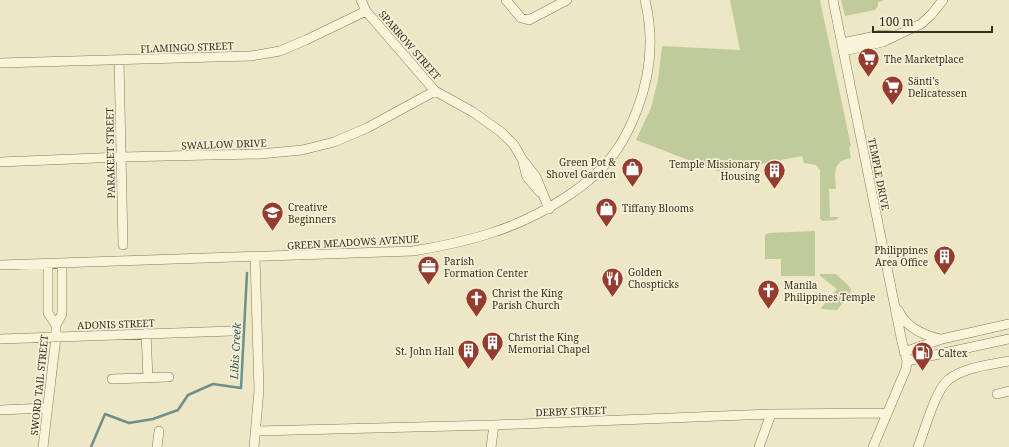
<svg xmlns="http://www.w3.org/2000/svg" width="1009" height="447" font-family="'Noto Serif',serif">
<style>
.green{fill:#bfcb9a}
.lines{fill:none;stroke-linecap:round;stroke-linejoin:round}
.stream{stroke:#6e8f8c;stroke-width:2.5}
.minor-casing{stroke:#887a5c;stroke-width:10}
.minor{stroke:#f8f3d9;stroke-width:9}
.labels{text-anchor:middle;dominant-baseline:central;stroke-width:3.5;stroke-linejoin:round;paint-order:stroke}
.street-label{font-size:10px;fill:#392f20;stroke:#f5f0d6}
.poi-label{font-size:10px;fill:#392f20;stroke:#f5f0d6;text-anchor:start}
.water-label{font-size:11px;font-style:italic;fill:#2f5558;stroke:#f5f0d6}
</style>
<rect width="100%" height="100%" fill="#ede7c6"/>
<path class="green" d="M 730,0 L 820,0 L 851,146 L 849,147 L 851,158 C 832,161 835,174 836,189 L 829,189 L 830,217 L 839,217 L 836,220 L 823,221 L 820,219 L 820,170 L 816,165 L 804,163 L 802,156 L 720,172 L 636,140 L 651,108 L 658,80 L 662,46 L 740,50 Z
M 841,0 L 883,0 L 883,1 L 878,2 L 878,6 L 875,10 L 845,16 Z
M 815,231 L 815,276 L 781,276 L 781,259 L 765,259 L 765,235 L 768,233 Z
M 820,274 L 836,274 L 848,285 L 851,289 L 850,294 L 837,310 L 821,309 L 821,308 L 837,289 L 820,276 Z"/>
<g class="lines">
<path class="stream" d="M 91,447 L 105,414 L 129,423 L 153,419 L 178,410 L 188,395 L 213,384 L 241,388 L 247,273"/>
<defs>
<path id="minor" d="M 361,0 L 366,11 L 435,91 L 473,112 L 501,132 L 514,145 L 522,159 L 536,177 L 549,209
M 506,0 L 521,18 L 529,20 L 567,0
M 833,0 L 902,342 L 907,361 L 906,369 L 873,447
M 842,43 L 881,35 L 895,36
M 844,51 L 883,42 L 906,31 L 921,24 L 931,15 L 943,0
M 119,60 L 123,245
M 0,63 L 251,56 L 280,51 L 306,40 L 366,11
M 0,162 L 121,157 L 260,154 L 302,150 L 334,142 L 367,128 L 435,91
M 523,162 L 527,177 L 540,192
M 48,264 L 48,313 L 56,325
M 0,265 L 413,251 C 469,242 518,229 566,197 C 586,184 605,168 618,148 C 626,136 632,123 637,110 C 651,74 654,37 645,0
M 898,310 C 906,327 922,335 940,339
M 146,333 L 148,378
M 0,339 L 232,331
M 904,352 L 942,339 L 1009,324
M 907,361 L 1009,339
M 112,379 L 169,377
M 997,394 L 1009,391
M 0,410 L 47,408
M 257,431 L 494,425 L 771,414 L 887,413
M 43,447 L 56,337 L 56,325 L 62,314 L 62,263
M 157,447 L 159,431
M 254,447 L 259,390 L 255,257
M 491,447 L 494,425
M 759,447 L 771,414
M 918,447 C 925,430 935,391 948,380 C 964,367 990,365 1009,361"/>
</defs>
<use href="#minor" class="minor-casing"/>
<use href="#minor" class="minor"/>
</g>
<defs>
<symbol id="supermarket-pin" viewBox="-11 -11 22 30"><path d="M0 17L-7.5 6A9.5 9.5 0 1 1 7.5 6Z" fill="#953c2e" stroke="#f5f0d6"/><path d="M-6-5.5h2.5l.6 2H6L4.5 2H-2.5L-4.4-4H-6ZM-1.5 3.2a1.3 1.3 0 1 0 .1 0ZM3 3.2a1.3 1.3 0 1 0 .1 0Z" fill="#fff"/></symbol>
<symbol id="shop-pin" viewBox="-11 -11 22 30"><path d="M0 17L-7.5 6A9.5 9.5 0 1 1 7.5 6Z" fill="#953c2e" stroke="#f5f0d6"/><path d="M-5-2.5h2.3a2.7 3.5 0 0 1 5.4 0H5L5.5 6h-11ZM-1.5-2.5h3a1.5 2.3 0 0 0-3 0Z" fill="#fff"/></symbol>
<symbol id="building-pin" viewBox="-11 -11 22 30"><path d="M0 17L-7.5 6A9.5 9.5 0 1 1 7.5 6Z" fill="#953c2e" stroke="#f5f0d6"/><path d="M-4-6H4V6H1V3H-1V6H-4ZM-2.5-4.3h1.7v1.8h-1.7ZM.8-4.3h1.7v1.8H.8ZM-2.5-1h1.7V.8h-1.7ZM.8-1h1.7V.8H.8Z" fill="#fff"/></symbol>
<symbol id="school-pin" viewBox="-11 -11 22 30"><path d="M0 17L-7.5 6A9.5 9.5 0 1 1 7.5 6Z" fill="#953c2e" stroke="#f5f0d6"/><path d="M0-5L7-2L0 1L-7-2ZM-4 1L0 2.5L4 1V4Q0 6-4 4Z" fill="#fff"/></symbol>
<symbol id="office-pin" viewBox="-11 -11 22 30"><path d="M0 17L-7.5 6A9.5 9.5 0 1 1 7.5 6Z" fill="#953c2e" stroke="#f5f0d6"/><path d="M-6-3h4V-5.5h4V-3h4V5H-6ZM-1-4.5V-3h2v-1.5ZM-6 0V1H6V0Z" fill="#fff"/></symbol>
<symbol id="restaurant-pin" viewBox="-11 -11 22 30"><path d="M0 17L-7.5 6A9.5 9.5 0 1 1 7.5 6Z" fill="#953c2e" stroke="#f5f0d6"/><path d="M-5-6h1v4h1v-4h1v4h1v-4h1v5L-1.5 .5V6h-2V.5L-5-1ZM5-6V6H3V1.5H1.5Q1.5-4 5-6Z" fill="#fff"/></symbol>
<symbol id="church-pin" viewBox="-11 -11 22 30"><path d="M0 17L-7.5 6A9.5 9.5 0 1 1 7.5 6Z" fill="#953c2e" stroke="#f5f0d6"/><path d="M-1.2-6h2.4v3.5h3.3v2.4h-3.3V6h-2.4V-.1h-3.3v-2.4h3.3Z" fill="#fff"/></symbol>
<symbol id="fuel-pin" viewBox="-11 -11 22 30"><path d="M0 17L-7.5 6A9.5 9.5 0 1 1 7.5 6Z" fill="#953c2e" stroke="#f5f0d6"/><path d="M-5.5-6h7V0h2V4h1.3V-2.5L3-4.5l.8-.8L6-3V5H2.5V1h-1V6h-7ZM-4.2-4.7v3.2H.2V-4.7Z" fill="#fff"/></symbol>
</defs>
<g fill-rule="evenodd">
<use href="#supermarket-pin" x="856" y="46" width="25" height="34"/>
<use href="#supermarket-pin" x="880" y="74" width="25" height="34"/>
<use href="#shop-pin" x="620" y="156" width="25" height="34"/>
<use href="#building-pin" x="762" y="158" width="25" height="34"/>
<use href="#shop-pin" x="594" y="196" width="25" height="34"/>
<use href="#school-pin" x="260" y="200" width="25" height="34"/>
<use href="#building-pin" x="932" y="244" width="25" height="34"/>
<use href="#office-pin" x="416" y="254" width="25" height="34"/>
<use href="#restaurant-pin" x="600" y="266" width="25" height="34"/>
<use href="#church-pin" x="756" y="278" width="25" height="34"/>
<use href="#church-pin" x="464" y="286" width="25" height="34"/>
<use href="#building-pin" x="480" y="330" width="25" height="34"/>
<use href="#building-pin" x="456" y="338" width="25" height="34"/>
<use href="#fuel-pin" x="910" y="340" width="25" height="34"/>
</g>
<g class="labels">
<g class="street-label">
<text transform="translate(410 45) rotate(49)">SPARROW STREET</text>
<text transform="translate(187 47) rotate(-2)">FLAMINGO STREET</text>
<text transform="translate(224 144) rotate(-2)">SWALLOW DRIVE</text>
<text transform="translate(110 153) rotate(-91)">PARAKEET STREET</text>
<text transform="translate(879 174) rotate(79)">TEMPLE DRIVE</text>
<text transform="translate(353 242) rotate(-3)">GREEN MEADOWS AVENUE</text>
<text transform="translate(116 324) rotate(-2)">ADONIS STREET</text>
<text transform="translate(39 385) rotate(-84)">SWORD TAIL STREET</text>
<text transform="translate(571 411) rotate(-2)">DERBY STREET</text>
</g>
<g class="poi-label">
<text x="884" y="59">The Marketplace</text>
<text x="908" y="81">Sänti's<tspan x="908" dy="12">Delicatessen</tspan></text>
<text x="616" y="162" text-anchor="end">Green Pot &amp;<tspan x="616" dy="12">Shovel Garden</tspan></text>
<text x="760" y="164" text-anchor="end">Temple Missionary<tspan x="760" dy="12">Housing</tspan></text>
<text x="288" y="207">Creative<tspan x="288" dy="12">Beginners</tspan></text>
<text x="622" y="208">Tiffany Blooms</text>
<text x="928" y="250" text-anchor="end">Philippines<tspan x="928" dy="12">Area Office</tspan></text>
<text x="444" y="261">Parish<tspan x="444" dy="12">Formation Center</tspan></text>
<text x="628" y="272">Golden<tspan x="628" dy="12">Chospticks</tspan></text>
<text x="784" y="285">Manila<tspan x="784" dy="12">Philippines Temple</tspan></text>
<text x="492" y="293">Christ the King<tspan x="492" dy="12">Parish Church</tspan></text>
<text x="508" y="337">Christ the King<tspan x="508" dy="12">Memorial Chapel</tspan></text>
<text x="454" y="351" text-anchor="end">St. John Hall</text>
<text x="938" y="353">Caltex</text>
</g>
<g class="water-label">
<text transform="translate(235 351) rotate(-87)">Libis Creek</text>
</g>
</g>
<path d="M873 26v6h119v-6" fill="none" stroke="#392f20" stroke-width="2"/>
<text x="879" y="26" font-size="12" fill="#392f20" stroke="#f5f0d6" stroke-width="3" paint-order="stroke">100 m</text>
</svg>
